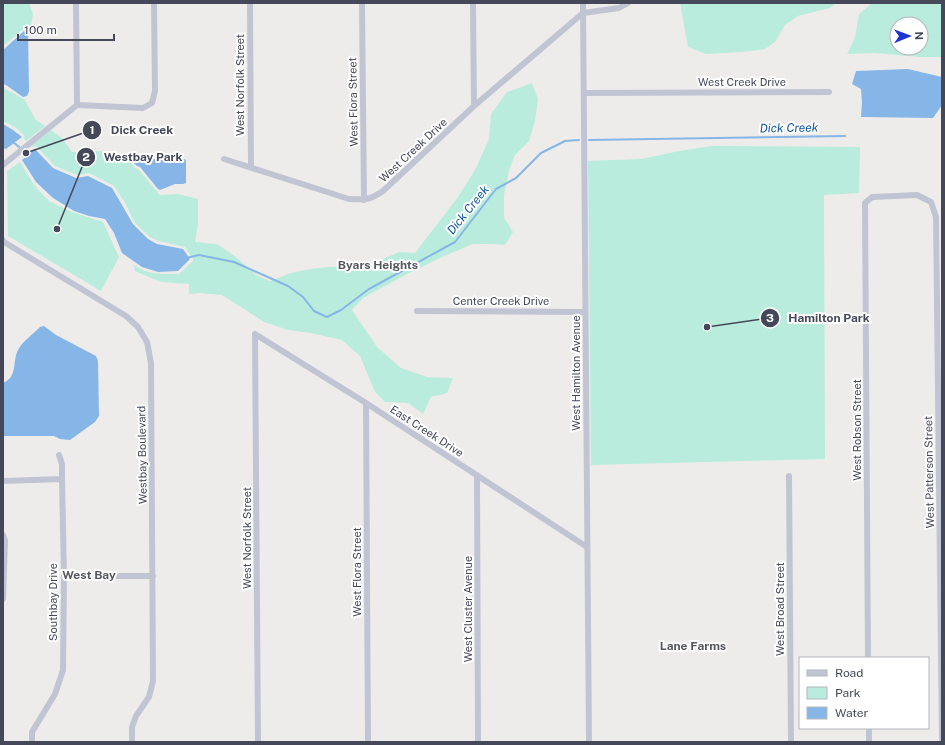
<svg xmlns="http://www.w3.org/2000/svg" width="945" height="745" font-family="'Public Sans',sans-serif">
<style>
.green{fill:#b9ecdc;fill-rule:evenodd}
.water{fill:#86b6e8}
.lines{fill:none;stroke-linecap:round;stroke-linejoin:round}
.stream{stroke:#86b6e8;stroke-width:2}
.street{stroke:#c1c5d3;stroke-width:6}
.labels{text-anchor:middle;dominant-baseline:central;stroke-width:4;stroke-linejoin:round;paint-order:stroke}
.street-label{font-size:11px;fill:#444858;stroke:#fff}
.water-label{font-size:12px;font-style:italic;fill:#0f559f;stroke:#fff}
.neighbourhood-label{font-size:12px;font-weight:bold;fill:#585960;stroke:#fff}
.leader{fill:none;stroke:#444858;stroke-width:1.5}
.callout-dot{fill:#444858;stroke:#fff;stroke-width:1.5}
.mark-label{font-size:12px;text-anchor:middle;font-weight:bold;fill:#fff}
.callout-label{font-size:12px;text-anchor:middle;font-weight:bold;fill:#444858;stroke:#fff;stroke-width:4;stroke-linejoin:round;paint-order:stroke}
</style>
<rect width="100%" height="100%" fill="#eeeceb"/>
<path class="green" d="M 3,3 L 29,3 L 33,14 L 30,31 L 27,29 L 23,29 L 3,46 Z
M 680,3 L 836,3 L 830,8 L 798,16 L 785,25 L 775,42 L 765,49 L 742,52 L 706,54 L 688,47 Z
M 872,3 L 942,3 L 942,57 L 919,57 L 875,53 L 847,54 L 855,38 L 859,14 ZM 897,24 L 921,24 L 921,48 L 897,48 Z
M 532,83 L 538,99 L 535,121 L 529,141 L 515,155 L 509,170 L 504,195 L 504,218 L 513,232 L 505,245 L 492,244 L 473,244 L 442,257 L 409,273 L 363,298 L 352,310 L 377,347 L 401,368 L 427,377 L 453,378 L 447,393 L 431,397 L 423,414 L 408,403 L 385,402 L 375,392 L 360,356 L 342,340 L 311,333 L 288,330 L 264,322 L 222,295 L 199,293 L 189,294 L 189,284 L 161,282 L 135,271 L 134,265 C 148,275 161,274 179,274 L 193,261 L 193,259 L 185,247 L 159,241 L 150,237 L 135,223 L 125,203 L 114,186 L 89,173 L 77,175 L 55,166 L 37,147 L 36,146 L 33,147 L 31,146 L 51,130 L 62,138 L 72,152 L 102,151 L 131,163 L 135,168 L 138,169 L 160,195 L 178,194 L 198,199 L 198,224 L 195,242 L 217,244 L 237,258 L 258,276 L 270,281 L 291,273 L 310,269 L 328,267 L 359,266 L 376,262 L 399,252 L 415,253 L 458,197 L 475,170 L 489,139 L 491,114 L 507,92 Z
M 3,88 L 24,99 L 36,120 L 45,126 L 26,141 L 24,139 L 25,136 L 15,127 L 3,121 Z
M 712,146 L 860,147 L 859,193 L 824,195 L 825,459 L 591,465 L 588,161 L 641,159 L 679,151 Z
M 20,162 L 34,185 L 49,201 L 72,212 L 103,222 L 119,257 L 101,291 L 8,236 L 7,171 Z"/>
<path class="water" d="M 24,31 L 28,33 L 29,91 L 27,96 L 23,97 L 6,85 L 3,84 L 3,50 Z
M 908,69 L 942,77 L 942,105 L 933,118 L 861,117 L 862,102 L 861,89 L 852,84 L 856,71 Z
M 3,124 L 13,130 L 22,137 L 6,149 L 3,148 Z
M 35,149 L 53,168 L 76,178 L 88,176 L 112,188 L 122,205 L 133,224 L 148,239 L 157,244 L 183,249 L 190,259 L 178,271 L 158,272 L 142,267 L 122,253 L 114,233 L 105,219 L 89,216 L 74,211 L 53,198 L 36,182 L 22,160 Z
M 139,159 L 184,159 L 186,160 L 186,183 L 183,184 L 175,184 L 160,190 L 158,189 L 140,167 L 137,166 L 134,163 L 134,160 Z
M 44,326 L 56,335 L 96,356 L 98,361 L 99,416 L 95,422 L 70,440 L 60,439 L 54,436 L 3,436 L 3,383 C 18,377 12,362 18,350 C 21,343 34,333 40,327 Z"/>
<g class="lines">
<path class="stream" d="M 589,140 L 845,136
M 12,141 L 19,147
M 186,258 L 199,255 L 234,262 L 288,286 L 303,297 L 314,311 L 327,317 L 341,310 L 369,289 L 455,242 L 496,189 L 516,178 L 541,153 L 565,141 L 579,140"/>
<path class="street" d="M 76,3 L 77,105
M 250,3 L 251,167
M 362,3 L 364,200
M 473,3 L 474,106
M 583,3 L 589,742
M 584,93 L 829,92
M 77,105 L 143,108 L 152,103 L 155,91 L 154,3
M 224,159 L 349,199 C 365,200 370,200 383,191 L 474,106 L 583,13 L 619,8 L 628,3
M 3,165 L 77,105
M 3,240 L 4,242 L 126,316 L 138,327 L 147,342 L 151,363 L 153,681 L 149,697 L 136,716 L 132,727 L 132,742
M 417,311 L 585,312
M 255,334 L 258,742
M 255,334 L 366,403 L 587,547
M 366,403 L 368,742
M 477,475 L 478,742
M 789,476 L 791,742
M 3,481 L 62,479
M 3,535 L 5,541 L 3,599
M 64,576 L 153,576
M 868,658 L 865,203 L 872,197 L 917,195 L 931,202 L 936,217 L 942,742
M 869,728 L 869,742
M 32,742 L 32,732 L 55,694 L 63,670 L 64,576 L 62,479 L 62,464 L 59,455"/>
</g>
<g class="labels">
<g class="street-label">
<text x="742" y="82">West Creek Drive</text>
<text transform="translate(240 85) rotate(-90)">West Norfolk Street</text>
<text transform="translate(353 102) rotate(-91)">West Flora Street</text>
<text transform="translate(413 150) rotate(-43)">West Creek Drive</text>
<text x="501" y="301">Center Creek Drive</text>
<text transform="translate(576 373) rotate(-90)">West Hamilton Avenue</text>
<text transform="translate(857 430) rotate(-90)">West Robson Street</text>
<text transform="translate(427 431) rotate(33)">East Creek Drive</text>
<text transform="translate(142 455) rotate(-91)">Westbay Boulevard</text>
<text transform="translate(929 472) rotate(-91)">West Patterson Street</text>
<text transform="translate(247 538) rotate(-90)">West Norfolk Street</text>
<text transform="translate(357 572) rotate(-90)">West Flora Street</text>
<text transform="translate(53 602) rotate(-90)">Southbay Drive</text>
<text transform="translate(468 609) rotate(-90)">West Cluster Avenue</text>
<text transform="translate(780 609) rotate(-90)">West Broad Street</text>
</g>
<g class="water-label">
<text transform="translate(789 128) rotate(-1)">Dick Creek</text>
<text transform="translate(468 210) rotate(-51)">Dick Creek</text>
</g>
<g class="neighbourhood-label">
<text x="378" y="265">Byars Heights</text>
<text x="89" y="575">West Bay</text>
<text x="693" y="646">Lane Farms</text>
</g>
</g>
<path class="leader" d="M26 153L92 130M57 229L86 157M707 327L770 318"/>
<g class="callout-dot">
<circle cx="26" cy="153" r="4"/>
<circle cx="57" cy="229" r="4"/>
<circle cx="707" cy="327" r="4"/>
<circle cx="92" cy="130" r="10"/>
<circle cx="86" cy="157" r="10"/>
<circle cx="770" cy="318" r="10"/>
</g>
<g class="mark-label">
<text x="92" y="134">1</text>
<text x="86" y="161">2</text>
<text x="770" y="322">3</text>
</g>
<g class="callout-label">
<text x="142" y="134">Dick Creek</text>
<text x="143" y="161">Westbay Park</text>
<text x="829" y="322">Hamilton Park</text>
</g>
<rect width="945" height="745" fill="none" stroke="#444858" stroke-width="8"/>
<rect x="799" y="657" width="130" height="72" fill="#ffffff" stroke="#b4b6bc"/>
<rect x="807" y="670" width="20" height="6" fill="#c1c5d3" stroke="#b4b6bc"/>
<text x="835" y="677" font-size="12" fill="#444858">Road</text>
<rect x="807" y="687" width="20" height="12" fill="#b9ecdc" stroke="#b4b6bc"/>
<text x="835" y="697" font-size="12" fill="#444858">Park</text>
<rect x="807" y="707" width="20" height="12" fill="#86b6e8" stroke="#b4b6bc"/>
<text x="835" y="717" font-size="12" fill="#444858">Water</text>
<g transform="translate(909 36) rotate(89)"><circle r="19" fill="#ffffff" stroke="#b4b6bc"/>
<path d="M0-3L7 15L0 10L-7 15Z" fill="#1d35d6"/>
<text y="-6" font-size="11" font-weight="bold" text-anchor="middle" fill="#444858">N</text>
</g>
<path d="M18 34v6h96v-6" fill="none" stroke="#444858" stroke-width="2"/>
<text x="24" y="34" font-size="12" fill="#444858" stroke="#ffffff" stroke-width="3" paint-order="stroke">100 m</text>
</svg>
